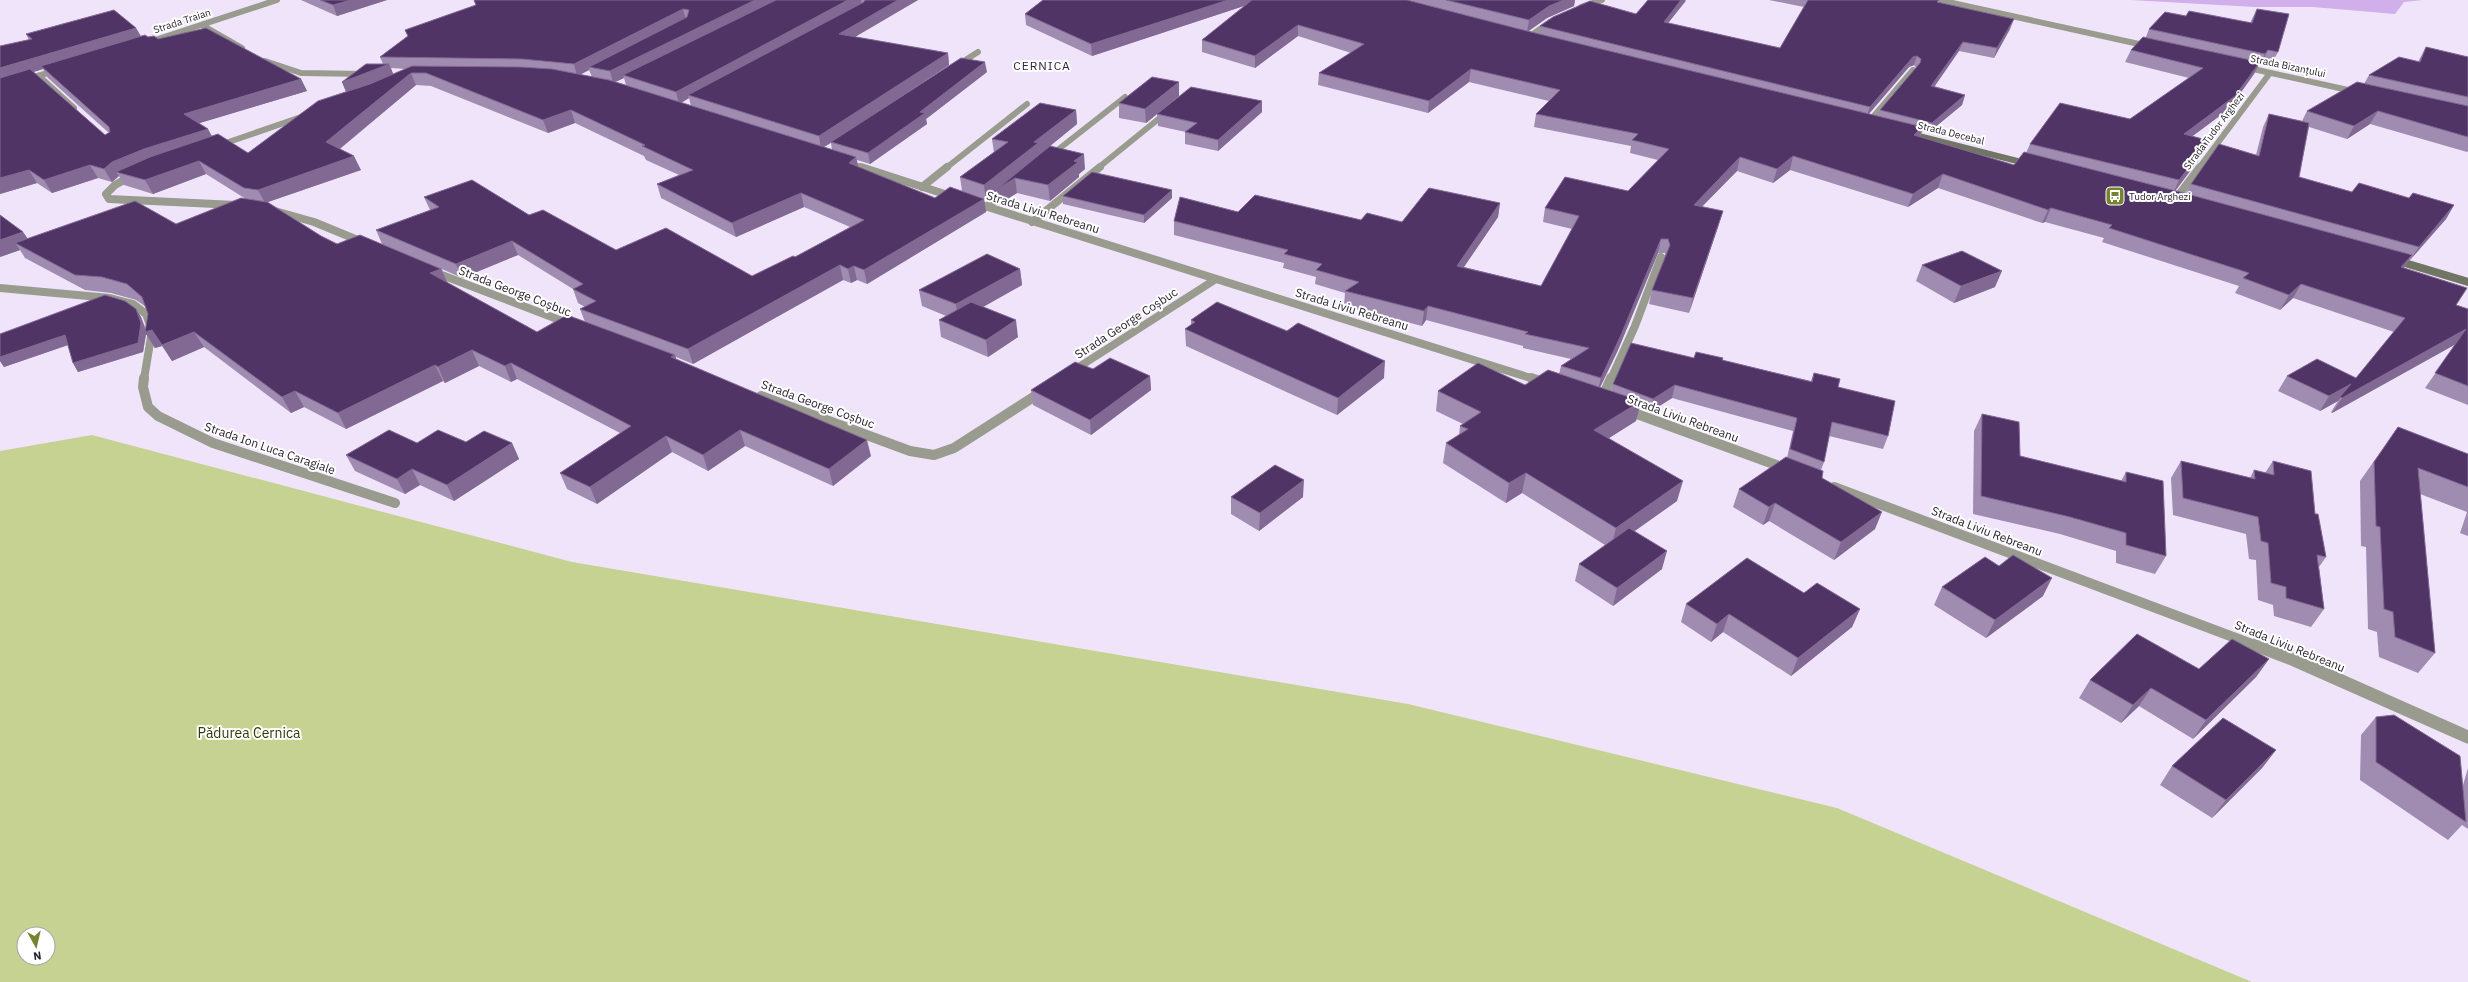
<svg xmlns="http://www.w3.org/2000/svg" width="2468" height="982" font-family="'IBM Plex Sans',sans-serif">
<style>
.green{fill:#c5d292;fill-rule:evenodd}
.water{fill:#d0afea}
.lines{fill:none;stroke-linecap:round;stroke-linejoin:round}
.street-far3{stroke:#989b8e;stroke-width:6}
.street-far2{stroke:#989b8e;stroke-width:8}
.street-far1{stroke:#989b8e;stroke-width:10}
.street{stroke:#989b8e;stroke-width:13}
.secondary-far1{stroke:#717563;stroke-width:6}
.secondary{stroke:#717563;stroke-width:8}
.wall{fill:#a08cb0;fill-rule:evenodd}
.shaded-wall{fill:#816993}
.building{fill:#513466;stroke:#816993}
.labels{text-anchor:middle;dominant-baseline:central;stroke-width:4;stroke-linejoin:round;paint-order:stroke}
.far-street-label{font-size:10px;fill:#231e28;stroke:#fff}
.far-poi-label{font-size:10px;fill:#231e28;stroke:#fff;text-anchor:start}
.far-quarter-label{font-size:12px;letter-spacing:1px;fill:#31253b;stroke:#fff}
.street-label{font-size:12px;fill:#231e28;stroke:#fff}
.near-park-label{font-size:14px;fill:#323905;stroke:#fff}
</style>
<rect width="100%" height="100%" fill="#f0e4fb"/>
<path class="green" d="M 92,435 L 572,562 L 1408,704 L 1837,808 L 2252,982 L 0,982 L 0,451 ZM 24,934 L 48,934 L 48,958 L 24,958 Z"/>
<path class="water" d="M 2130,0 L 2422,0 L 2404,2 L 2395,14 L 2313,7 L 2255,7 Z"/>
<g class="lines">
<path class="street-far3" d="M 1939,0 L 2148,46
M 1581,7 L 1602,0
M 202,25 L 242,48
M 1527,38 L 1550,22
M 146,43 L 277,0
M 265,61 L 301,73 L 365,74
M 956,66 L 978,52
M 2244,67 L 2357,92
M 39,76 L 74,108
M 0,87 L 58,70
M 1868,123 L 1913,70
M 217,146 L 304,116
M 1050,156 L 1125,97
M 846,162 L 864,168
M 946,168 L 1027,104
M 1098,168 L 1167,112
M 2199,168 L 2270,73"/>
<path class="street-far2" d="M 861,167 L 954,197
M 133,175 L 115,185 L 106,194 L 109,199 L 236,205
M 922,187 L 947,167
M 2175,200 L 2200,167
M 972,202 L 1534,379
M 986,207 L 1008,190
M 275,211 L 314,222 L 365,243
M 1032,222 L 1100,167
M 434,272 L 570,324
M 0,288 L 110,298 L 133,304 L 146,314 L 152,331 L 144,379
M 1071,372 L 1216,279
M 1611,379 L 1635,326 L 1661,257"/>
<path class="street-far1" d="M 144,378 L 143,387 L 148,407 L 158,416 L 213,443 L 395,503
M 1531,378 L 1546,383
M 761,396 L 910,451 L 934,455 L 954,448 L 1043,391
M 1601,401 L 1611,378
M 1626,410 L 1787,469
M 1834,487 L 2257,646"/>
<path class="street" d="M 2255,645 L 2292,659 L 2468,737"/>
<path class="secondary-far1" d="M 1907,133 L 2029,164"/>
<path class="secondary" d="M 2395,260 L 2468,282"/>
</g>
<path class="wall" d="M 301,0 L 387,0 L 337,16 Z
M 474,0 L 918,0 L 855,37 L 948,53 L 949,65 L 882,109 L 987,72 L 926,119 L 927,124 L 870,164 L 857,160 L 858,167 L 935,198 L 962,191 L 960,177 L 994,153 L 992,139 L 1076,110 L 1077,124 L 1039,155 L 1085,169 L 1079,174 L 1079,177 L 1050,201 L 1017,193 L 999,204 L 997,191 L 986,200 L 984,199 L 986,212 L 867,284 L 857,280 L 851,283 L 843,280 L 693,364 L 676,357 L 676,359 L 871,456 L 833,486 L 745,446 L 708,471 L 672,452 L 597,504 L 567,489 L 560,473 L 620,433 L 517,379 L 511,382 L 479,366 L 445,383 L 443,381 L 346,429 L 304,407 L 291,413 L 204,347 L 172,361 L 162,346 L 155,348 L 146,334 L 143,352 L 78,372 L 73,363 L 68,345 L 4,367 L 0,361 L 0,334 L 136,309 L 141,317 L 146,329 L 148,314 L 146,307 L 136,300 L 111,293 L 85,290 L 25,258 L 20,250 L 0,257 L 23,232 L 28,239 L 176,224 L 246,199 L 206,174 L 153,194 L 124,185 L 119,176 L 112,182 L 98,178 L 52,193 L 37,183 L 0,194 L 29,40 L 26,34 L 136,28 L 141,36 L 158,39 L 301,79 L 307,91 L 199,123 L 208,129 L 212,136 L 248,153 L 346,92 L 342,82 L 383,64 L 380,57 L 408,36 L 405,30 L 476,5 ZM 391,68 L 406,69 L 393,74 ZM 43,69 L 48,78 L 109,133 L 105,135 L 34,72 ZM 589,70 L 592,77 L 580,75 ZM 624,78 L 626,85 L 615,82 ZM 416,85 L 431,86 L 548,133 L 575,123 L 644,156 L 646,160 L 679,175 L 657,184 L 661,198 L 736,237 L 804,207 L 850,227 L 795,257 L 752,276 L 616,250 L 529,215 L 424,197 L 430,210 L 376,230 L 382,244 L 337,244 L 321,236 L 268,202 L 361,170 L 340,149 ZM 689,98 L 691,106 L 681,103 ZM 831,143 L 832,150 L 824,147 ZM 518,255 L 573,289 L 578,303 L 585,307 L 580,309 L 585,322 L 537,332 L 448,283 L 442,269 L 462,278 Z
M 1043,0 L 1575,0 L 1574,6 L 1547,18 L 1529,31 L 1539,34 L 1540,26 L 1636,14 L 1686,1 L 1668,23 L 1780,48 L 1804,7 L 1769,0 L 1941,0 L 1940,2 L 2010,29 L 1994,58 L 1959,51 L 1934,86 L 1965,95 L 1962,105 L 1928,133 L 1922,131 L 1920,137 L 2014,165 L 2026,153 L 2030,144 L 2130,119 L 2189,78 L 2125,62 L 2131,50 L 2146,37 L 2149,29 L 2186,16 L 2250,23 L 2257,9 L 2278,52 L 2272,63 L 2263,61 L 2260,65 L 2258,65 L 2254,74 L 2229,109 L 2192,136 L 2210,141 L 2203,154 L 2175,190 L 2186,193 L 2191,184 L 2256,155 L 2263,127 L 2269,114 L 2302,121 L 2307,111 L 2364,84 L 2369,75 L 2418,62 L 2426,47 L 2468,57 L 2468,151 L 2467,152 L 2370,124 L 2347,139 L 2309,127 L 2299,177 L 2352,192 L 2409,198 L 2454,205 L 2446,219 L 2410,260 L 2409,260 L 2404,268 L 2456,305 L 2468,309 L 2468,405 L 2425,388 L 2456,344 L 2332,413 L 2331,412 L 2338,401 L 2320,411 L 2278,391 L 2287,376 L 2356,378 L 2394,332 L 2293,298 L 2280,310 L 2235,293 L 2239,286 L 2102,242 L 2104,238 L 2045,222 L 2042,223 L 1938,188 L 1908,207 L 1790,170 L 1773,183 L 1737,171 L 1702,206 L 1719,224 L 1689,313 L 1649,304 L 1652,290 L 1665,255 L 1665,253 L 1658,253 L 1618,350 L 1600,388 L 1611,391 L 1613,384 L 1694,358 L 1722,360 L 1811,381 L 1814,373 L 1838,387 L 1888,436 L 1883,449 L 1829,436 L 1824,462 L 1821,470 L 1822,478 L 1875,529 L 1834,560 L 1769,521 L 1763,525 L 1733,507 L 1739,489 L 1787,458 L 1793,431 L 1672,398 L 1650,412 L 1639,408 L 1636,421 L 1609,438 L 1677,501 L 1634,531 L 1662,569 L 1613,606 L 1575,581 L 1579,564 L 1605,545 L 1522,493 L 1506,503 L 1443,463 L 1446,443 L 1459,435 L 1460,426 L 1463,424 L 1436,411 L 1438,391 L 1525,385 L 1559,374 L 1561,366 L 1571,359 L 1523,348 L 1523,346 L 1426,320 L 1422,326 L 1344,306 L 1345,293 L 1315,284 L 1316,277 L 1283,268 L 1284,263 L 1174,235 L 1174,221 L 1238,212 L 1361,220 L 1402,222 L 1500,203 L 1498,217 L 1464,267 L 1541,286 L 1572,229 L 1543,222 L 1545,208 L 1628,191 L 1658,160 L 1630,153 L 1631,146 L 1534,127 L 1536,114 L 1549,101 L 1469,82 L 1428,113 L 1318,85 L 1319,73 L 1351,53 L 1298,36 L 1255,68 L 1202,52 L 1202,40 L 1244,6 L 1092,56 L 1026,25 L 1025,14 ZM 1914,65 L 1916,68 L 1880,110 L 1878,116 L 1869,114 L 1909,67 Z
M 1179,96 L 1146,123 L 1119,118 L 1119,103 Z
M 1262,101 L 1262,112 L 1218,151 L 1185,144 L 1185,132 L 1186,132 L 1158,126 L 1157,114 Z
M 1172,190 L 1172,198 L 1144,223 L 1063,204 L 1063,196 Z
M 1922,265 L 1995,287 L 1954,303 L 1916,281 Z
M 1020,269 L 1022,285 L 983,307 L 1018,337 L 988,357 L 941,337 L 939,320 L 946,316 L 922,306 L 919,290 Z
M 1191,320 L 1384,378 L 1337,415 L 1186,346 L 1185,329 L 1191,325 Z
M 1093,369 L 1150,376 L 1151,390 L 1091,435 L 1033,405 L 1031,390 Z
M 1982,414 L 2020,456 L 2121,481 L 2126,472 L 2166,556 L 2155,574 L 2116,563 L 2116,551 L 2060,534 L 1973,514 L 1974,431 Z
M 2398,427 L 2468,454 L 2468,536 L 2460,533 L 2467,512 L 2420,494 L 2435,653 L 2418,673 L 2379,657 L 2377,632 L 2368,629 L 2366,547 L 2361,546 L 2360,481 Z
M 466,442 L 512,443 L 519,459 L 454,501 L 420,485 L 405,494 L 355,471 L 346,455 L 417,443 Z
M 2181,461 L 2250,478 L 2254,470 L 2265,473 L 2273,461 L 2315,514 L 2326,557 L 2319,567 L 2324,609 L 2311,627 L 2274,616 L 2273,605 L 2258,600 L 2256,560 L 2249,559 L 2246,534 L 2173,515 L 2171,478 Z
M 1231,497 L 1303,497 L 1259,531 L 1231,514 Z
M 1942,587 L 2043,596 L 1986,638 L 1934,605 Z
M 1804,593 L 1860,609 L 1852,627 L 1791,676 L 1723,632 L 1711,642 L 1681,622 L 1686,604 Z
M 2269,659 L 2256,677 L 2193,739 L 2139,706 L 2121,723 L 2079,698 L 2090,680 L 2199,669 Z
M 2376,717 L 2463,785 L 2468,768 L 2468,829 L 2462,825 L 2448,840 L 2360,780 L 2361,735 Z
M 2276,750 L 2262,768 L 2212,818 L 2160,785 L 2172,766 Z"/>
<path class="shaded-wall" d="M 351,0 L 387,0 L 337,16 L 333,5 Z
M 755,0 L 779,0 L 623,75 L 624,78 L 613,83 L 610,71 Z
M 848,0 L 861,0 L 862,5 L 688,95 L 689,98 L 679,104 L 676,92 Z
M 898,0 L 918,0 L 841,45 L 839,34 Z
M 1228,0 L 1262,0 L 1092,56 L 1091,44 Z
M 1564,0 L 1575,0 L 1574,6 L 1547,18 L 1527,32 L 1529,20 L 1549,6 Z
M 1681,0 L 1686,0 L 1662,31 L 1664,22 Z
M 683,9 L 686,20 L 589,67 L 589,70 L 577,76 L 574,64 Z
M 2014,19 L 2010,29 L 1994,58 L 1997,48 Z
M 1298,25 L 1298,36 L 1255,68 L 1255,56 Z
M 136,28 L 142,39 L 41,66 L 43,69 L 0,82 L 0,68 Z
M 1963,42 L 1959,51 L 1928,96 L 1931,86 Z
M 2268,50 L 2263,61 L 2260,65 L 2265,54 Z
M 948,53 L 949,65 L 821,149 L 819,136 Z
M 1917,56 L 1914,65 L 1909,67 L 1866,117 L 1870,107 L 1913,57 Z
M 985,62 L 987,72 L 926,119 L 927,124 L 870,164 L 868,153 L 920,112 Z
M 2260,62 L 2254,74 L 2229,109 L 2178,147 L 2184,134 Z
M 389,64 L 395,78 L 348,96 L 342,82 Z
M 1471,69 L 1469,82 L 1428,113 L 1429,101 Z
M 411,73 L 416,85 L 332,155 L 326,142 Z
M 301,79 L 307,91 L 190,126 L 184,114 Z
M 1179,82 L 1179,96 L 1146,123 L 1145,109 Z
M 1965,95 L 1962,105 L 1928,133 L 1932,123 Z
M 1262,101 L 1262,112 L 1218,151 L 1218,140 Z
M 571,110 L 575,123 L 548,133 L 543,120 Z
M 1076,110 L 1077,124 L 1039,155 L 1015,178 L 1017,193 L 999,204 L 997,191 L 986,200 L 984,185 L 1034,142 Z
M 2378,111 L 2370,124 L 2347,139 L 2354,126 Z
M 1923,127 L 1919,140 L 1914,135 Z
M 208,129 L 214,141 L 116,172 L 119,176 L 112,182 L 104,169 L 112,162 L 144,149 Z
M 2210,141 L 2203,154 L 2173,194 L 2179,180 Z
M 1084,154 L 1085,169 L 1079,174 L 1079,177 L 1050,201 L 1048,185 L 1074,161 Z
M 354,156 L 361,170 L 265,203 L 258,190 Z
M 1793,156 L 1790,170 L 1773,183 L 1777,169 Z
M 856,157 L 859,171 L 849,163 Z
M 1740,157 L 1737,171 L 1691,218 L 1694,205 Z
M 199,161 L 206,174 L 153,194 L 145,180 Z
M 90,165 L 98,178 L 52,193 L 44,180 Z
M 29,170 L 37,183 L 0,194 L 0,178 Z
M 1943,174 L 1938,188 L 1908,207 L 1913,194 Z
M 1172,190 L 1172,198 L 1144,223 L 1144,215 Z
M 801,193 L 804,207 L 736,237 L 732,223 Z
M 984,199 L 986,212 L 867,284 L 864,270 Z
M 1500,203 L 1498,217 L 1455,280 L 1457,266 Z
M 2454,205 L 2446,219 L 2410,260 L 2419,247 Z
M 2051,208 L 2045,222 L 2042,223 L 2048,210 Z
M 1723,211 L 1719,224 L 1689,313 L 1693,298 Z
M 23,232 L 32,245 L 15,243 L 20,250 L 0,257 L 0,240 Z
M 1661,239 L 1658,253 L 1618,350 L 1597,393 L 1601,378 Z
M 512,241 L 518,255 L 462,278 L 456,264 Z
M 2412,255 L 2403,269 L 2401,267 Z
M 840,265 L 843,280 L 693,364 L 688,349 Z
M 854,266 L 857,280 L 851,283 L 848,269 Z
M 441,269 L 448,284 L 430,273 Z
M 1020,269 L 1022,285 L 958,321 L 956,304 Z
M 2002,271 L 1995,287 L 1954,303 L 1961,286 Z
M 2301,284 L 2293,298 L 2280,310 L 2289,295 Z
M 1428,306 L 1426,320 L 1422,326 L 1424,311 Z
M 136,309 L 141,317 L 146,332 L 152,330 L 162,346 L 155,348 L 146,334 L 143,352 L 78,372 L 73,363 Z
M 1016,320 L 1018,337 L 988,357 L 986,340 Z
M 2466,329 L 2456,344 L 2332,413 L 2342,398 Z
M 194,332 L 204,347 L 172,361 L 162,345 Z
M 65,335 L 71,344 L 4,367 L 0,361 L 0,357 Z
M 472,350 L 479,366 L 445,383 L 438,367 Z
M 675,355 L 680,371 L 671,357 Z
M 1385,361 L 1384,378 L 1337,415 L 1338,398 Z
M 511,363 L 517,379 L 511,382 L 505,366 Z
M 435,365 L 443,381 L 346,429 L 338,413 Z
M 1150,376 L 1151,390 L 1091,435 L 1090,420 Z
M 2351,384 L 2338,401 L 2320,411 L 2329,396 Z
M 1675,385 L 1672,398 L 1650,412 L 1653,399 Z
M 295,391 L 304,407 L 291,413 L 282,397 Z
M 1641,401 L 1636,421 L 1590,450 L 1594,430 Z
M 740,430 L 745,446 L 708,471 L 703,455 Z
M 666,436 L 672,452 L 597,504 L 590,487 Z
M 867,440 L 871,456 L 833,486 L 829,469 Z
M 512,443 L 519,459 L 454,501 L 447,485 Z
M 412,469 L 420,485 L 405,494 L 397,479 Z
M 1526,473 L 1522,493 L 1506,503 L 1509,483 Z
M 1304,480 L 1303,497 L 1259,531 L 1260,513 Z
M 1683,481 L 1677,501 L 1611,548 L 1616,528 Z
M 1775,503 L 1769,521 L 1763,525 L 1769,507 Z
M 1882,512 L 1875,529 L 1834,560 L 1841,542 Z
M 1667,551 L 1662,569 L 1613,606 L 1617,588 Z
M 2052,578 L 2043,596 L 1986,638 L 1995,620 Z
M 1860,609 L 1852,627 L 1791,676 L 1798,658 Z
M 1729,614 L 1723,632 L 1711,642 L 1717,624 Z
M 2269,659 L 2256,677 L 2193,739 L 2206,720 Z
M 2151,688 L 2139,706 L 2121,723 L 2133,705 Z
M 2276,750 L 2262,768 L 2212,818 L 2226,800 Z"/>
<path class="building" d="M 320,0 L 351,0 L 333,5 Z
M 474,0 L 755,0 L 610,71 L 589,67 L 687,17 L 689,10 L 683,9 L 574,64 L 522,59 L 380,57 L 408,36 L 405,30 L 476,5 Z
M 776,0 L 848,0 L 676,92 L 623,75 Z
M 865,0 L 898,0 L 839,34 L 948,53 L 819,136 L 688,95 L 864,2 Z
M 1043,0 L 1228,0 L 1091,44 L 1025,14 Z
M 1252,0 L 1407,0 L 1527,31 L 1923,127 L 1914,135 L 2014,165 L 2024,152 L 2180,192 L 2412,255 L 2401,267 L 2467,288 L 2456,305 L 2468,309 L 2468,386 L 2435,373 L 2466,329 L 2342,398 L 2340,397 L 2351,384 L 2329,396 L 2287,376 L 2317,359 L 2356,378 L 2405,318 L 2301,284 L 2289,295 L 2243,278 L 2249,273 L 2109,228 L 2112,225 L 2051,208 L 2048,210 L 1943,174 L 1913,194 L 1793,156 L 1777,169 L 1740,157 L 1694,205 L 1723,211 L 1693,298 L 1652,290 L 1670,245 L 1668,239 L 1661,239 L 1621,335 L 1601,378 L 1561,366 L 1589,348 L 1525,334 L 1528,332 L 1428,306 L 1424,311 L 1345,291 L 1359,282 L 1316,270 L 1322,264 L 1284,254 L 1288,250 L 1174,221 L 1180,197 L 1238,212 L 1255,195 L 1361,220 L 1367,213 L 1402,222 L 1429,188 L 1500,203 L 1457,266 L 1541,286 L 1579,216 L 1545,208 L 1565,177 L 1628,191 L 1669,149 L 1632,140 L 1638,134 L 1536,114 L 1560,90 L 1471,69 L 1429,101 L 1319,73 L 1364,44 L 1298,25 L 1255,56 L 1202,40 Z
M 1446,0 L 1564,0 L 1549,6 L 1529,20 Z
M 1648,0 L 1681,0 L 1664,22 L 1780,48 L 1808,0 L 1939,0 L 1937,2 L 2014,19 L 1997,48 L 1963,42 L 1931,86 L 1965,95 L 1932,123 L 1880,110 L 1920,63 L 1921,59 L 1917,56 L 1913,57 L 1870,107 L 1540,26 L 1553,17 L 1590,1 L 1636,14 Z
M 2257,9 L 2289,14 L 2278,52 L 2268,50 L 2265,54 L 2149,29 L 2165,12 L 2186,16 L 2189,11 L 2252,23 Z
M 114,10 L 136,28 L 0,68 L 0,46 L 32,39 L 26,34 Z
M 206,28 L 301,79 L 184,114 L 208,129 L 144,149 L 112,162 L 104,169 L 90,165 L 44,180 L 29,170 L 0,178 L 0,78 L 30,69 L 105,135 L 110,132 L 109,127 L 41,66 L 145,35 L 148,37 L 154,36 L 158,39 Z
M 2143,37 L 2260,62 L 2235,96 L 2184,134 L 2210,141 L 2179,180 L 2030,144 L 2060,103 L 2130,119 L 2203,68 L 2131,50 Z
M 2426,47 L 2468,57 L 2468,97 L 2369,75 L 2399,57 L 2420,62 Z
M 961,58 L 985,62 L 920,112 L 925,113 L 868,153 L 831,142 Z
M 366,64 L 389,64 L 366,73 L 342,82 Z
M 412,66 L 521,67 L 552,69 L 609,80 L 856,157 L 849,163 L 935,198 L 950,187 L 984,199 L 864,270 L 854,266 L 848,269 L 840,265 L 688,349 L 580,309 L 596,301 L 573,289 L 583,284 L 512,241 L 456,264 L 376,230 L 439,207 L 424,197 L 472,180 L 529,215 L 543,210 L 616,250 L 666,228 L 752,276 L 793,256 L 795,257 L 864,220 L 801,193 L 732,223 L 657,184 L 693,170 L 642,146 L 645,145 L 571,110 L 543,120 L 426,73 L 411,73 L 326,142 L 354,156 L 258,190 L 244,188 L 199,161 L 145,180 L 116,172 L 150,157 L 218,134 L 248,153 L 318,101 L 370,84 Z
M 1152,77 L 1179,82 L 1145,109 L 1119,103 Z
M 2357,82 L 2468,106 L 2468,137 L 2378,111 L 2354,126 L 2307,111 Z
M 1191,87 L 1262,101 L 1218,140 L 1185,132 L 1197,123 L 1157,114 Z
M 1040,103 L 1076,110 L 1034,142 L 1038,143 L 984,185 L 960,177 L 1008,142 L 992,139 Z
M 2269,114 L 2309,123 L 2299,177 L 2352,192 L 2359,183 L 2409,198 L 2413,193 L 2454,205 L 2419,247 L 2191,184 L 2219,144 L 2259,156 Z
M 1050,146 L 1084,154 L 1074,161 L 1078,162 L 1048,185 L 1015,178 L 997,189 Z
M 1092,172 L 1172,190 L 1144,215 L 1063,196 Z
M 241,198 L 267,202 L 321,236 L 337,244 L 360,235 L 441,269 L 430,273 L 537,332 L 567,315 L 675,355 L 671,357 L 867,440 L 829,469 L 740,430 L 703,455 L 666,436 L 590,487 L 560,473 L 631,426 L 511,363 L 505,366 L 472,350 L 438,367 L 435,365 L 338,413 L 295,391 L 282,397 L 194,332 L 162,345 L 152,330 L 145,332 L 148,314 L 142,297 L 127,284 L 102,277 L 75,275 L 15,243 L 135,201 L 176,224 Z
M 0,215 L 23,232 L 0,240 Z
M 1962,251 L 2002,271 L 1961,286 L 1922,265 Z
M 987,254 L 1020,269 L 956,304 L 919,290 Z
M 105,295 L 125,301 L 136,309 L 141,323 L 138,343 L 73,363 L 65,335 L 0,357 L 0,334 Z
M 971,302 L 1016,320 L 986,340 L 939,320 Z
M 1217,302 L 1287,331 L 1298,323 L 1385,361 L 1338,398 L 1185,329 L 1195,322 L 1191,320 Z
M 1631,343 L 1694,358 L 1696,352 L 1723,358 L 1722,360 L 1812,382 L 1814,373 L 1840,379 L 1838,387 L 1895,401 L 1888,436 L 1832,422 L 1824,462 L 1790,449 L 1797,418 L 1675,385 L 1653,399 L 1613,384 Z
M 1110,358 L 1150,376 L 1090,420 L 1031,390 L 1075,362 L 1093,369 Z
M 1478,363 L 1525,385 L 1548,370 L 1641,401 L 1594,430 L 1683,481 L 1616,528 L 1526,473 L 1509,483 L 1446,443 L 1468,429 L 1460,426 L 1481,412 L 1438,391 Z
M 1982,414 L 2019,422 L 2020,456 L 2126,482 L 2126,472 L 2163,481 L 2166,556 L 2126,545 L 2126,533 L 2070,517 L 1981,496 Z
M 2398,427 L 2468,454 L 2468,487 L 2418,468 L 2435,653 L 2395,637 L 2393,612 L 2384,609 L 2380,527 L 2376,526 L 2374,462 Z
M 389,430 L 417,443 L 438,430 L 466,442 L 484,431 L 512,443 L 447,485 L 412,469 L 397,479 L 346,455 Z
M 1786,457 L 1823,471 L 1822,478 L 1882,512 L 1841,542 L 1775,503 L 1769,507 L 1739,489 Z
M 2181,461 L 2255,479 L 2254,470 L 2274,475 L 2273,461 L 2311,471 L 2315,514 L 2318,514 L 2326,557 L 2317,555 L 2324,609 L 2286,598 L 2286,587 L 2271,583 L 2268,543 L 2261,541 L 2258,517 L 2183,498 Z
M 1275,465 L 1304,480 L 1260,513 L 1231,497 Z
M 1629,528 L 1667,551 L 1617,588 L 1579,564 Z
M 2013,555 L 2052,578 L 1995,620 L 1942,587 L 1985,557 L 1999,566 Z
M 1747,558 L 1804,593 L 1817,583 L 1860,609 L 1798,658 L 1729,614 L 1717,624 L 1686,604 Z
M 2137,634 L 2199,669 L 2232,639 L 2269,659 L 2206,720 L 2151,688 L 2133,705 L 2090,680 Z
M 2394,715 L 2460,756 L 2466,822 L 2376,762 L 2376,717 Z
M 2223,718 L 2276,750 L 2226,800 L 2172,766 Z"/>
<defs>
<symbol id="bus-square" viewBox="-11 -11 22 22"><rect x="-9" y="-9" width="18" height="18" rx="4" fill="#768330" stroke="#fff"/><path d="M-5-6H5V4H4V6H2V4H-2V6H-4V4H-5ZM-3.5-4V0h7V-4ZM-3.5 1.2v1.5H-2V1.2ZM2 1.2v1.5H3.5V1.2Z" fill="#fff"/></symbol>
</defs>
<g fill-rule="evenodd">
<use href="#bus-square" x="2104" y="185" width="22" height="22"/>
</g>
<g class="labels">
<g class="far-street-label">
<text transform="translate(182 21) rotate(-18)">Strada Traian</text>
<text transform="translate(2288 66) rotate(12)">Strada Bizanțului</text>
<text transform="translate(2214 131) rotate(-53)">Strada Tudor Arghezi</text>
<text transform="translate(1951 133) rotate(14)">Strada Decebal</text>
</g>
<g class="far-poi-label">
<text x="2129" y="196">Tudor Arghezi</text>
</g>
<g class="far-quarter-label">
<text x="1042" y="65">CERNICA</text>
</g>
<g class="street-label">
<text transform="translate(1043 212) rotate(17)">Strada Liviu Rebreanu</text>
<text transform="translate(515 291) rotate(21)">Strada George Coșbuc</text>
<text transform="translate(1352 309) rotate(17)">Strada Liviu Rebreanu</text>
<text transform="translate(1126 323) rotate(-33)">Strada George Coșbuc</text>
<text transform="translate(818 404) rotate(20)">Strada George Coșbuc</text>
<text transform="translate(1683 418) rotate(20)">Strada Liviu Rebreanu</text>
<text transform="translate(270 448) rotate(19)">Strada Ion Luca Caragiale</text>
<text transform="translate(1987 531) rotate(21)">Strada Liviu Rebreanu</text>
<text transform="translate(2290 646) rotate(22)">Strada Liviu Rebreanu</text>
</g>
<g class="near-park-label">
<text x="249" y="733">Pădurea Cernica</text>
</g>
</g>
<g transform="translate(36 946) rotate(172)"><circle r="19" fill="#ffffff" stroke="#a7a5a9"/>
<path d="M0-3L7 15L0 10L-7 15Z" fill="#768330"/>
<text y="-6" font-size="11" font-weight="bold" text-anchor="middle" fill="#231e28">N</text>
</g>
</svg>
